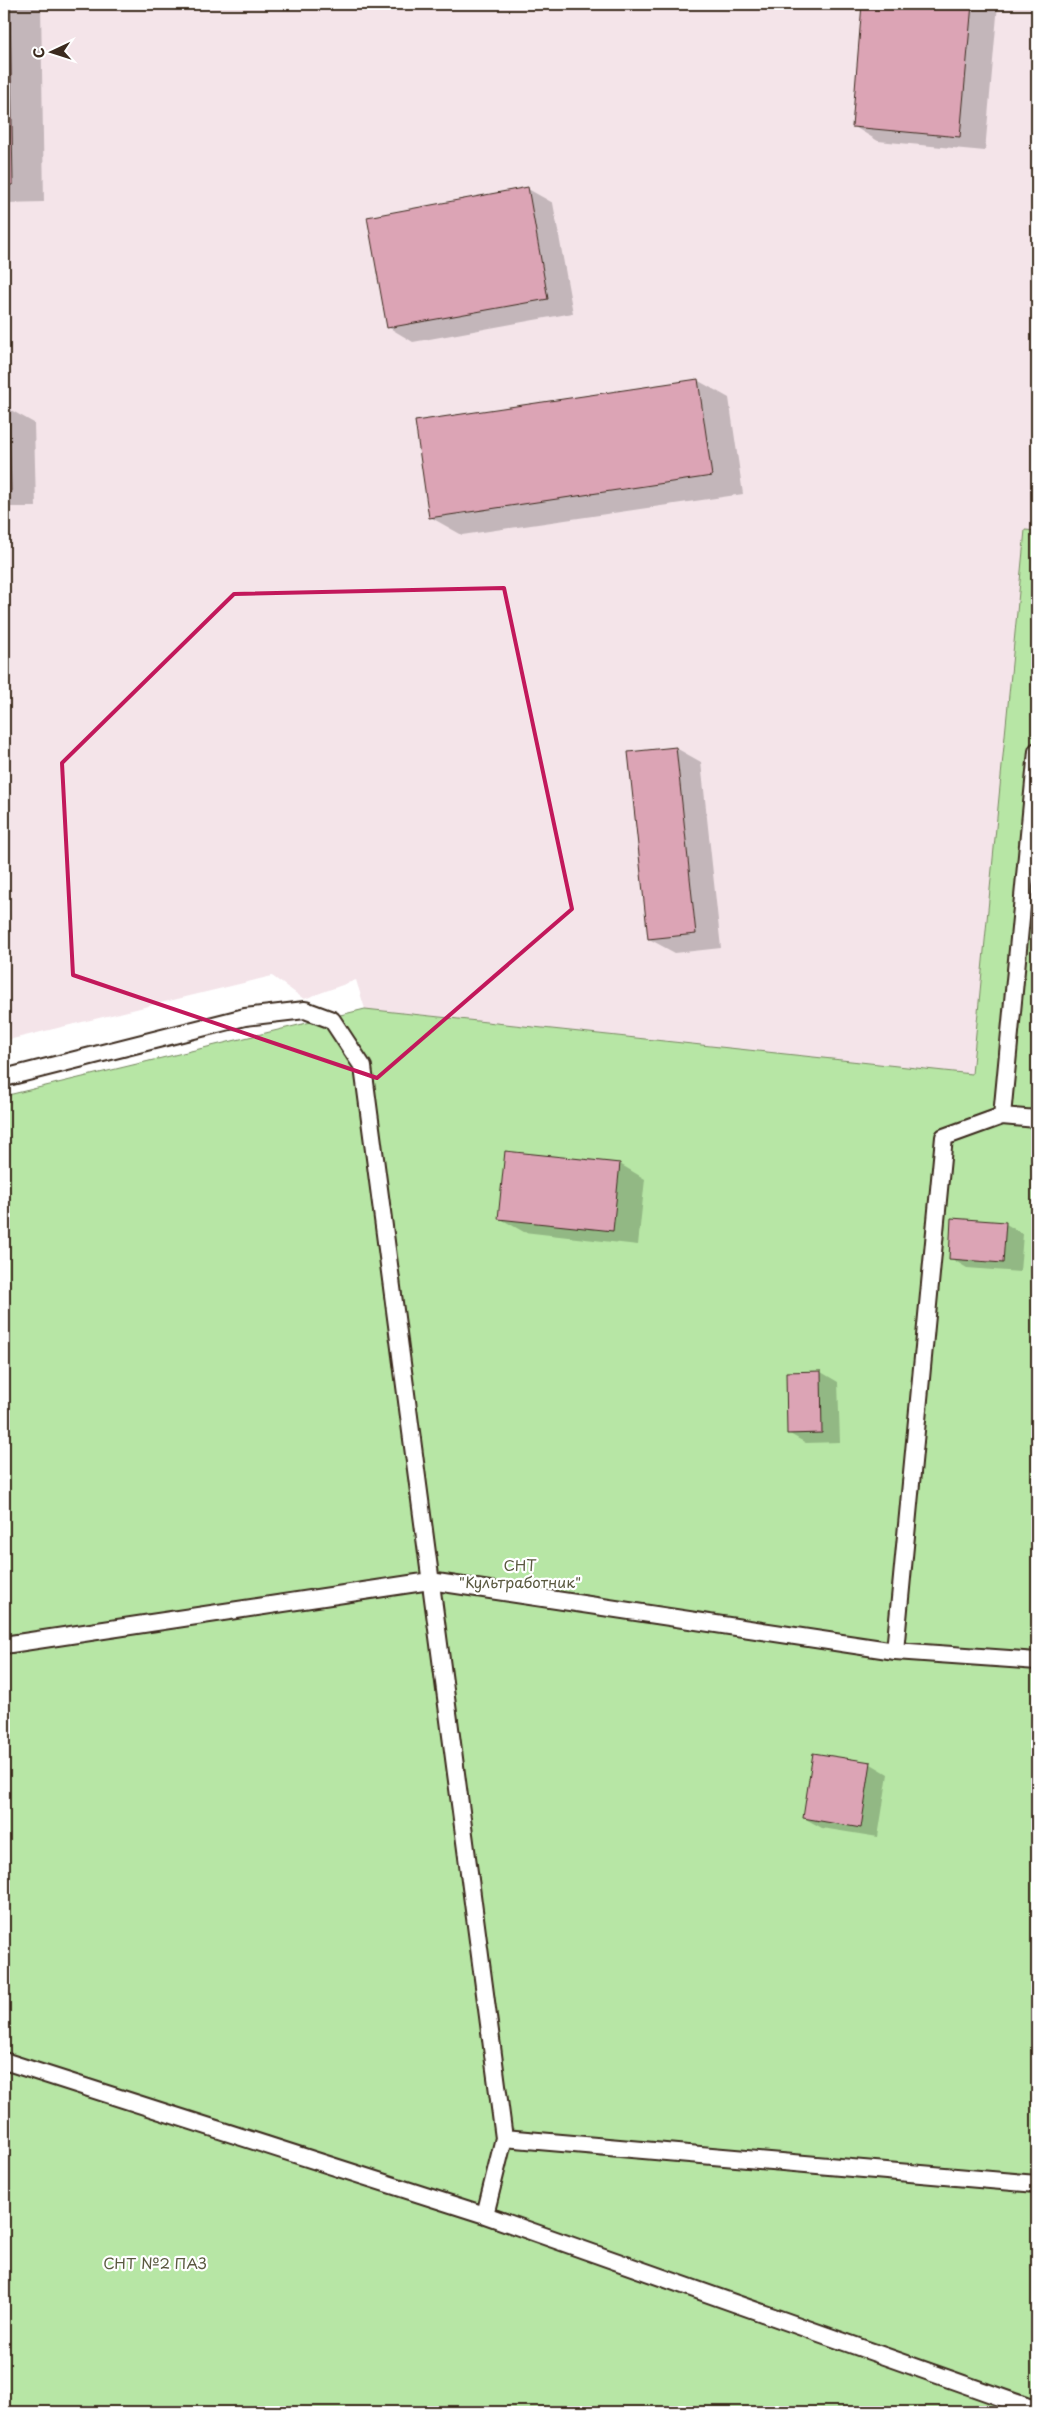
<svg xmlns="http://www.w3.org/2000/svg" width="1041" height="2416" font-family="'Playpen Sans',sans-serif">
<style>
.built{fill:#f4e4e9}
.green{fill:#b7e6a5;stroke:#798862}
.shadow{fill:#0003}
.building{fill:#dca4b5;stroke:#3b2a1e}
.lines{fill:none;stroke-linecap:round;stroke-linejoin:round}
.lane-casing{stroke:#3b2a1e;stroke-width:20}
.lane{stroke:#fff;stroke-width:16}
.marked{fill:none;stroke:#c2185b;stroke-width:4;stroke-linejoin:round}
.labels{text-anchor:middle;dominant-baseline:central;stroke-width:4.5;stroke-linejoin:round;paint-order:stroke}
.park-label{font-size:15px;fill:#5a5940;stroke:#fff}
</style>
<rect width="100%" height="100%" fill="#fff"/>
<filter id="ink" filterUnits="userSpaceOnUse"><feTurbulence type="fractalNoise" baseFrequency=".02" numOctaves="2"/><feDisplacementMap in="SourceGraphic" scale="10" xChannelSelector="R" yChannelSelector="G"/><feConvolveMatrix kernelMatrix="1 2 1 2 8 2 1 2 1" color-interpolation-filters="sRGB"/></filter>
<g filter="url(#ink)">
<path class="built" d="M 4,4 L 1037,4 L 1037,531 L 1025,531 L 972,1074 L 365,1009 L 356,980 L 304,999 L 272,976 L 4,1041 Z"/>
<path class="green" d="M 1025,530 L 1037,531 L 1037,2412 L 4,2412 L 4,1096 L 365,1009 L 972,1074 Z"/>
<path class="shadow" d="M 4,4 L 41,4 L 44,202 L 4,203 Z
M 863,4 L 998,4 L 985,151 L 878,141 L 853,126 Z
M 528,189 L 553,203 L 573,313 L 413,342 L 388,327 Z
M 697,380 L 729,398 L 743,494 L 462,535 L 430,517 Z
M 4,409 L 9,409 L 34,423 L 36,507 L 4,507 Z
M 676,748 L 701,762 L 721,948 L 675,953 L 649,939 Z
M 506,1152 L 620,1164 L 645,1179 L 638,1245 L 524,1232 L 499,1218 Z
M 952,1220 L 1006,1224 L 1023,1234 L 1020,1272 L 967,1268 L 950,1258 Z
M 821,1372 L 838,1382 L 840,1442 L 806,1443 L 788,1433 Z
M 871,1764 L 888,1774 L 878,1837 L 822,1828 L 804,1818 Z"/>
<path class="building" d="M 4,4 L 10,4 L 13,185 L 4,185 Z
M 862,4 L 972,4 L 960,137 L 852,127 Z
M 528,187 L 548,299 L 387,328 L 367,217 Z
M 698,379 L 712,476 L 429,518 L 415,421 Z
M 9,407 L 11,493 L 4,493 L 4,408 Z
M 676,747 L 696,934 L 648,939 L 628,752 Z
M 505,1151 L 620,1163 L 613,1231 L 498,1219 Z
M 951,1218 L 1006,1222 L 1003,1263 L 949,1259 Z
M 821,1371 L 822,1433 L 787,1434 L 786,1372 Z
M 813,1753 L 871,1762 L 861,1828 L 803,1818 Z"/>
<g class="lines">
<defs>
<path id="lane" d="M 4,1078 L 245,1017 L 305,1010 L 332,1020 L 363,1067 L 504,2138 L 485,2215 L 1037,2410
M 1002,1116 L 1037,751
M 4,1645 L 430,1581 L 895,1651 L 1037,1661
M 895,1651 L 944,1137 L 1002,1116 L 1037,1119
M 4,2061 L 485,2215
M 504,2138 L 1037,2184"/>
</defs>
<use href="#lane" class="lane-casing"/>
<use href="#lane" class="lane"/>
</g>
</g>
<path class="marked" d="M 504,588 L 572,909 L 377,1078 L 73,975 L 62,763 L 234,594 Z"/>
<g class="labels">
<g class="park-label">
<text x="520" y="1564">СНТ<tspan x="520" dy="17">"Культработник"</tspan></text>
<text x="155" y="2262">СНТ №2 ПАЗ</text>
</g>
</g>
<rect width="1041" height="2416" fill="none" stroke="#fff" stroke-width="20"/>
<rect x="10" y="10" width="1021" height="2396" fill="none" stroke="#3b2a1e" stroke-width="2" filter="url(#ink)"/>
<g transform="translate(52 52) rotate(266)" stroke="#ffffff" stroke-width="4" paint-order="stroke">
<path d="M0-4L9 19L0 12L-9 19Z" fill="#3b2a1e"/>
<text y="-8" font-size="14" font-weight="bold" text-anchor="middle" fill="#3b2a1e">С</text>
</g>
</svg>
